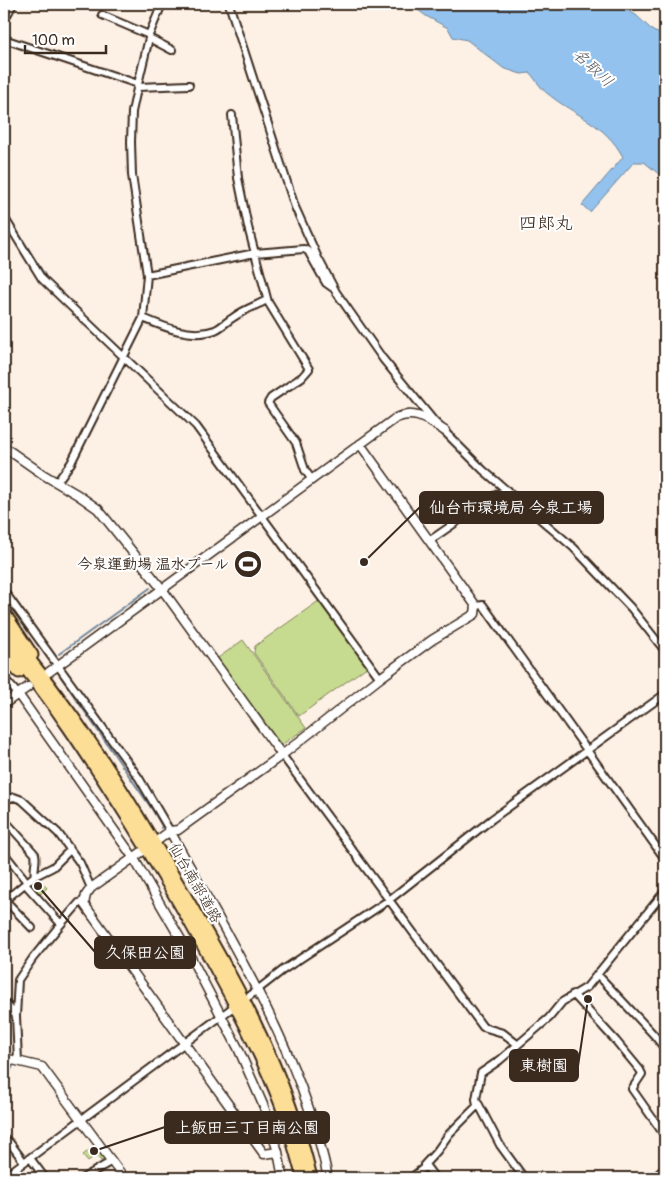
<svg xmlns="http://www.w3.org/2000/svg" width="669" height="1182" font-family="Pangolin,'Klee One',sans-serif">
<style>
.green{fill:#c6db90;stroke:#808257}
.water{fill:#92c2ed;stroke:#6f859a}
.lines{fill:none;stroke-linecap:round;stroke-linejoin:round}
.stream{stroke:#6f859a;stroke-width:2}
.minor-casing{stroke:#3b2a1e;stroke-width:10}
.tertiary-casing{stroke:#3b2a1e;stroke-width:11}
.motorway-casing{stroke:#3b2a1e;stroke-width:15}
.minor{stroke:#fff;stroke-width:6}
.tertiary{stroke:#fff;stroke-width:8}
.motorway{stroke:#fdde96;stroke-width:11}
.labels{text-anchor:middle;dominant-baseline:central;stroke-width:4;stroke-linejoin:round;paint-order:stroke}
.poi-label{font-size:15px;font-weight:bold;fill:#3b2a1e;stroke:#fff;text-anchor:end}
.street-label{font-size:15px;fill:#3b2a1e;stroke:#fff}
.water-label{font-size:16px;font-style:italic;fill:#55585c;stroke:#fff}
.quarter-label{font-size:18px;fill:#3b2a1e;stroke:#fff}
.leader{fill:none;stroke:#3b2a1e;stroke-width:2}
.callout-dot{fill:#3b2a1e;stroke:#fff;stroke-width:2}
.callout{fill:#3b2a1e;stroke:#3b2a1e;stroke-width:2}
.callout-label{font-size:16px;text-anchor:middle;font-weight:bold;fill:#fff}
</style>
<rect width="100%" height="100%" fill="#fdf0e5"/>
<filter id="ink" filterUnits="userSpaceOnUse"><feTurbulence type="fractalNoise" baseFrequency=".02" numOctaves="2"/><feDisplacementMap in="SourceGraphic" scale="10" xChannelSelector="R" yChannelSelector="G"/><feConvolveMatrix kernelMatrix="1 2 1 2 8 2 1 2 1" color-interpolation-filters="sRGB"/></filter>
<g filter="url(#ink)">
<path class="green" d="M 320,600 L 368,666 L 299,716 L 254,653 L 255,646 Z
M 243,640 L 306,728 L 280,746 L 218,658 Z
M 38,878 L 47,888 L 38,896 L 29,884 L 35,879 Z
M 97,1146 L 105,1158 L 101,1161 L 96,1155 L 88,1161 L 83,1155 L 93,1147 Z"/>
<path class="water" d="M 410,4 L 615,4 L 636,15 L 653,31 L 665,36 L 665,179 L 644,162 L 634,162 L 590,212 L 582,205 L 623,157 C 605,123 575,116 548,94 C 541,89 536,80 530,73 L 521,74 L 503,68 L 467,40 L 453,37 L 448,28 L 426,16 Z"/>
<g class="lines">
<path class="stream" d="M 4,210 L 48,280 L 124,352
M 128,356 L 200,425 L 260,508
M 4,597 L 47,656
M 59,654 L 150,588
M 61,677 L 152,809 L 162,826 L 161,828
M 4,696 L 7,694
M 4,1082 L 13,1066"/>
<defs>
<path id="minor" d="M 229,4 L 295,207 L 318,258 L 336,292 L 383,359 L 433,420 L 483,470 L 574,548 L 631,608 L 665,651
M 102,15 L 149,35 L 149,38
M 4,21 L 13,4
M 149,35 L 162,4
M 4,39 L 138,84 L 149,38 L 172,50
M 138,87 L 189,85
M 232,115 L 238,178 L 248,227 L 268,302
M 4,217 L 42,279 L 196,426 L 380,678
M 147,275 L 255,253 L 304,249 L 308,251 L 326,283 L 333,288
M 143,318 C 164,327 191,339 215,330 C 222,327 227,321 234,317 C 243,310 255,306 265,301 L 268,302 L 309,369 L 302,377 L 271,398 L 268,403 L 296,443 L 305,470 L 312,480
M 57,482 L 71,463 L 143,318 L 147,275 L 132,175 L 131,142 L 132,112 L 138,84
M 429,541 L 497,494 L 507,490
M 4,591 L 139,778 L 170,831
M 476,606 L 483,605 L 665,859
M 4,678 L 18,694
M 282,755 L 483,1027 L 503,1033 L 517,1044
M 4,800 L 14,797 L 22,800 L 58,833 L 80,863 L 91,888
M 8,824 L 35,854 C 37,862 33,868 35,876
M 4,853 L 27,882
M 25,884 L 61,924
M 5,900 L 32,928
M 4,901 L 33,877 L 53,867 L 70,850
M 597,974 L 654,1035 L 665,1049
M 573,994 L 616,1041 L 640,1070 L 642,1074 L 632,1089 L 665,1136
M 247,998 L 283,970 L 389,900 L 492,819 L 665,694
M 4,1001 L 16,1016
M 18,1061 L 16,1016 L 18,980 L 33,958 L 61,924 L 79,903 L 85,900
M 477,1101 L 500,1145 L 524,1178
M 4,1138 L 10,1143 L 24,1162
M 30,1158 L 45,1178
M 426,1166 L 435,1178
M 4,1177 L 232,1008
M 83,1178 L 112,1161
M 411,1178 L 426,1166 L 424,1165 L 437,1151 L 449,1134 L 477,1106 L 476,1099 L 481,1073 L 500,1060 L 549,1018 L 562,1002 L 587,987 L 665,891
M 654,1178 L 665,1168"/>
<path id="tertiary" d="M 4,447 L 44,475 L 78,495 L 98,509 L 162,589 L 282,755
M 49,672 L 396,418 C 415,409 429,421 445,431
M 18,694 L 133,857 L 187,950 L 238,1048 L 264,1107 L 278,1152 L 283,1178
M 4,704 L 28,687
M 170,831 C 229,939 304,1057 328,1178
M 158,840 L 170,831 L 178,830 L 186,824 L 282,755 L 380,678 L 432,640 L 475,614 L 476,606 L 360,444
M 143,851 L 91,888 L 86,895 L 84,904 L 264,1154 L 278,1152
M 4,1058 L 42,1067 L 124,1178"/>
<path id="motorway" d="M 4,613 L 32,655
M 4,629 C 70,705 125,792 175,879 C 231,973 287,1071 311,1178
M 4,642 C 51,697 90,758 128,818 C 155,861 181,905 205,949 C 233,999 259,1049 280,1102 C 289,1127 296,1153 303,1178
M 4,655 L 19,672"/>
</defs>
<use href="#minor" class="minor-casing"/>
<use href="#tertiary" class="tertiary-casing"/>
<use href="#motorway" class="motorway-casing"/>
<use href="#minor" class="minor"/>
<use href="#tertiary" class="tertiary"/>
<use href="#motorway" class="motorway"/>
</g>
</g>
<defs>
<symbol id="stadium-disc" viewBox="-11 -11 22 22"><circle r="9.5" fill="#3b2a1e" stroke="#fff"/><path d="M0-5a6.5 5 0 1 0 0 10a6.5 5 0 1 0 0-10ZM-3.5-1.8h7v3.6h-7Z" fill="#fff"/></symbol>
</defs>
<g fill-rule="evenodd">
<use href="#stadium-disc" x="232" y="548" width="32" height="32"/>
</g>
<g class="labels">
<g class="poi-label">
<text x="229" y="564">今泉運動場 温水プール</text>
</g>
<g class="street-label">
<text transform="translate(195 883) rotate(60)">仙台南部道路</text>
</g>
<g class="water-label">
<text transform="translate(593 68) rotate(43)">名取川</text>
</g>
<g class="quarter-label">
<text x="546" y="223">四郎丸</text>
</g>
</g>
<path class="leader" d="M364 562L420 507M38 886L95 952M588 999L578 1066M94 1151L165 1127"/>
<g class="callout-dot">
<circle cx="364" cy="562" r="5"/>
<circle cx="38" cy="886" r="5"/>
<circle cx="588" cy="999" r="5"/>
<circle cx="94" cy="1151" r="5"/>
</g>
<g class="callout">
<rect x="420" y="492" width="183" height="31" rx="5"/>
<rect x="95" y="937" width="100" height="31" rx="5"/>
<rect x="510" y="1050" width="68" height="31" rx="5"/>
<rect x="165" y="1112" width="164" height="31" rx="5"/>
</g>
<g class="callout-label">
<text x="511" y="513">仙台市環境局 今泉工場</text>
<text x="145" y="958">久保田公園</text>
<text x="544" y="1071">東樹園</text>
<text x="247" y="1133">上飯田三丁目南公園</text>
</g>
<rect width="669" height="1182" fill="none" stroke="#fff" stroke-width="20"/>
<rect x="10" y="10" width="649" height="1162" fill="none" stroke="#3b2a1e" stroke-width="2" filter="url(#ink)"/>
<path d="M25 45v8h81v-8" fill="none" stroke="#3b2a1e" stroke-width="2.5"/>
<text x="32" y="45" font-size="15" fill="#3b2a1e" stroke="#ffffff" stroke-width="4" paint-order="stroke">100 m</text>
</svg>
